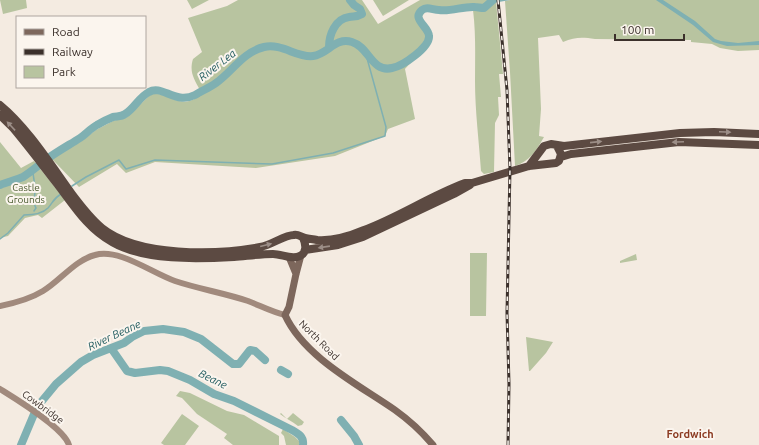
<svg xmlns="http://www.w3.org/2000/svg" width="759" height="445" font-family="Ubuntu,sans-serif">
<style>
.green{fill:#b8c4a0}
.water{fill:#7fb0b2}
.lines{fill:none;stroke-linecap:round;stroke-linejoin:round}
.stream{stroke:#7fb0b2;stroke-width:1.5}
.river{stroke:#7fb0b2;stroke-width:8}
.secondary{stroke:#a18a7d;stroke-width:6}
.primary{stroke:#7d675c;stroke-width:7}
.highway{stroke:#5c4a42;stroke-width:8}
.rail-casing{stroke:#3b302b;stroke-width:3}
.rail{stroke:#fbf5ee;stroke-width:1.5;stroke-dasharray:4.5;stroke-linecap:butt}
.oneway{fill:#9c8e87}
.labels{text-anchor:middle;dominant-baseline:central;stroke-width:4;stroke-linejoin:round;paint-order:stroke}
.park-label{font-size:10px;fill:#4a5a2e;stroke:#fbf5ee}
.street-label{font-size:10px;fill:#3b302b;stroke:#fbf5ee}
.water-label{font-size:11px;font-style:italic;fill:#1f5a5e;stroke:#fbf5ee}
.neighbourhood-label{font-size:11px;font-weight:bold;fill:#8c3b22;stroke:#fbf5ee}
</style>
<rect width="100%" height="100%" fill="#f4ebe1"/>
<path class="green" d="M 0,0 L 26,0 L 27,8 L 3,14 Z
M 187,0 L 209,0 L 192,9 Z
M 238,0 L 362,0 L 378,24 L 420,0 L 489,0 L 484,5 L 473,4 L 456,11 L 427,10 L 422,16 C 423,22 429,29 429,34 C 429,45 412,61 405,69 L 415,119 L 388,129 L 385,136 L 335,156 L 256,168 L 155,162 L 126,173 L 117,164 L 79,187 L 52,159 L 87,137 L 96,130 L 113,121 L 127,117 L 151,94 C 172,92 177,110 198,97 L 200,90 C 194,79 189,72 193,59 L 202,52 L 188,18 L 227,6 Z
M 373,0 L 409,0 L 383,16 Z
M 510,0 L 759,0 L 759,50 L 738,51 L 720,48 L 712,44 L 691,42 L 691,40 L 595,39 C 582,37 575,37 563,42 L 559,35 L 538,38 L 541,109 L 539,136 L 544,137 C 536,151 530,161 515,166 L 510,72 L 505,1 Z
M 496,2 L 503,74 L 499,74 L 501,97 L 498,97 L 499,115 L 495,123 L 494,172 L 484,174 L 481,171 C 479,141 475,111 475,81 C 475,57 476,34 473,10 L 484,10 L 491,4 Z
M 0,142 L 21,168 L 34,161 L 65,200 L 42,218 L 38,215 L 25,218 L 8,236 L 0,238 Z
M 470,253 L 487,253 L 486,316 L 470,316 Z
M 636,254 L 637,260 L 620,263 L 620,261 Z
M 526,337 L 553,342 L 546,353 L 530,371 L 529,371 Z
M 180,391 L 190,393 L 227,411 L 244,415 L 279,436 L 279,445 L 233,445 L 224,438 L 227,434 L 197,414 L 182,398 L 176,396 Z
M 281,413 L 287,419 L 293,413 L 304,422 L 302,425 L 298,426 C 292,421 286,419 280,414 Z
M 182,414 L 199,426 L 185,445 L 164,445 L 161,443 Z
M 283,429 L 295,437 L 299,441 L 299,445 L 286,445 L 284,436 L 281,433 Z"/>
<path class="water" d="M 489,0 L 510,0 L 493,3 L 484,10 L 473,10 L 473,4 L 482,6 Z
M 656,0 L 663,0 L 695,21 L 715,39 L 721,41 L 738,43 L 759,41 L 759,45 L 727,46 L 713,42 L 693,25 Z"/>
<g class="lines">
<path class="stream" d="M 33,170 C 33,176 34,180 35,186 C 36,193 32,202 36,208 L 34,211
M 72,186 L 86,177 L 119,160 L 126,169 L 155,160 L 272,164 L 333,153 L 385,136 L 386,127 L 365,51
M 0,239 L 8,233 L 24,215 C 32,215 42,214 48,208 C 53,202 54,198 61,194"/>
<path class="river" d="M 329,47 C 329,35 335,19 349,17 C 354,16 357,17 362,14 L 360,9 L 354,5 L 350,0
M 0,185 C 7,182 16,180 23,177 C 31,172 39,165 47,159 C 58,151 69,145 80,138 C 86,134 91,128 97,125 C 102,122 108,119 113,117 C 117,116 121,117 125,114 C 134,109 139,97 149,92 C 162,84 175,105 195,95 C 201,91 209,88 216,83 C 232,72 243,52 264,47 C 282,43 297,58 313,56 C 328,54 335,37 352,42 C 369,47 372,73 392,68 C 403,66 430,47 429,36 C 429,27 411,19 422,10 C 427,6 433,10 439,10 C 451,12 463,6 475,7 C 478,7 480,8 484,8 L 493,0
M 111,348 L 127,371 L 135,373 L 160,370 L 168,371 L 190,380 L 214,394 L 234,401 L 292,430 C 299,434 304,437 303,445
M 281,370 L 288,374
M 341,420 L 354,436 L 359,445
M 21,445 L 37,407 L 56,384 L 81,362 L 93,355 L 124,343 L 132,337 L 144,331 L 163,329 L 184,332 L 201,339 L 233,364 L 239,364 L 250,350 L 255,351 L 265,360"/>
<path class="secondary" d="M 0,306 C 15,303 30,299 43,291 C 60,281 75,260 95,255 C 119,248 152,273 175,281 C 199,289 224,293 248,301 C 261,306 272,312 285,315
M 0,389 C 16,399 64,428 69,445"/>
<path class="primary" d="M 301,255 L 296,274 L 289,307 L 285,315 C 304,357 359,385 395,410 C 409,420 422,432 433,445
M 289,257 L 296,274"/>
<path class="highway" d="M 0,105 C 27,127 51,165 72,194 C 81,206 90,218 102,228 C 138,257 216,255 260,247 C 272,245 284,235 294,235 C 298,234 301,237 305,238 C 309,239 313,239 317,240 C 332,241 350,236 364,230 C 399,217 430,196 465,183 L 472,183 L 529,166 L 556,163 L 559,161 L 561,154 L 557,146
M 0,115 L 13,128 C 29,147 43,166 58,185 C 74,206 88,229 112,242 C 145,261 197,259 234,257 C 247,256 260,254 273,254 C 282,254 291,260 300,256 C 307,253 306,244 303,238
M 561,157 L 571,154 L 679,142 L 759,145
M 529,166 L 544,146 L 551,144 L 564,146 L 680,133 L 714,132 L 759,134
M 305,250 L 338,245 L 363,237 L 454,194 L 470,185"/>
<defs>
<path id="rail" d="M 498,0 L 507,90 L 510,169 L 507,313 L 509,384 L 508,445"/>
</defs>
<use href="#rail" class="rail-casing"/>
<use href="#rail" class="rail"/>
</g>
<defs><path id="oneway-solid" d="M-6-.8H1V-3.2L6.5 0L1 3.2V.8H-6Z"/></defs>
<g class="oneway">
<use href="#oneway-solid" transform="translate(11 126) rotate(-133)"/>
<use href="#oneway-solid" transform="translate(725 132) rotate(2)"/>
<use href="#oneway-solid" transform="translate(596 142) rotate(-6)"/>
<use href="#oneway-solid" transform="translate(678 142) rotate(178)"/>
<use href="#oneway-solid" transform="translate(266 245) rotate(-14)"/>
<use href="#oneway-solid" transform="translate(324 247) rotate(172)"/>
</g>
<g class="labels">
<g class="park-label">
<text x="26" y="187">Castle<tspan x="26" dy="12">Grounds</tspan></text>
</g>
<g class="street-label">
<text transform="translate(319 340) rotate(45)">North Road</text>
<text transform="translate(43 407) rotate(36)">Cowbridge</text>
</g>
<g class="water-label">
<text transform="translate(217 65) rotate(-38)">River Lea</text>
<text transform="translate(114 335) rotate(-25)">River Beane</text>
<text transform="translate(213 379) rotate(26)">Beane</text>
</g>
<g class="neighbourhood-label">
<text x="690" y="434">Fordwich</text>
</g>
</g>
<rect x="16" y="16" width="130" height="72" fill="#fbf5ee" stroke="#aea6a0"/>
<rect x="24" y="29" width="20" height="6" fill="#7d675c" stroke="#aea6a0"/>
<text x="52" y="36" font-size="12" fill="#3b302b">Road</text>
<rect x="24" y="49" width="20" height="6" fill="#3b302b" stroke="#aea6a0"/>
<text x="52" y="56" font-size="12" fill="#3b302b">Railway</text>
<rect x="24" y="66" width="20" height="12" fill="#b8c4a0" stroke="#aea6a0"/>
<text x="52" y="76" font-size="12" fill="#3b302b">Park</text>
<path d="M615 34v6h69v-6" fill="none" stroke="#3b302b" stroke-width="2"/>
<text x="621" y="34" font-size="12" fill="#3b302b" stroke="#fbf5ee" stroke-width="3" paint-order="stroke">100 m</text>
</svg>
